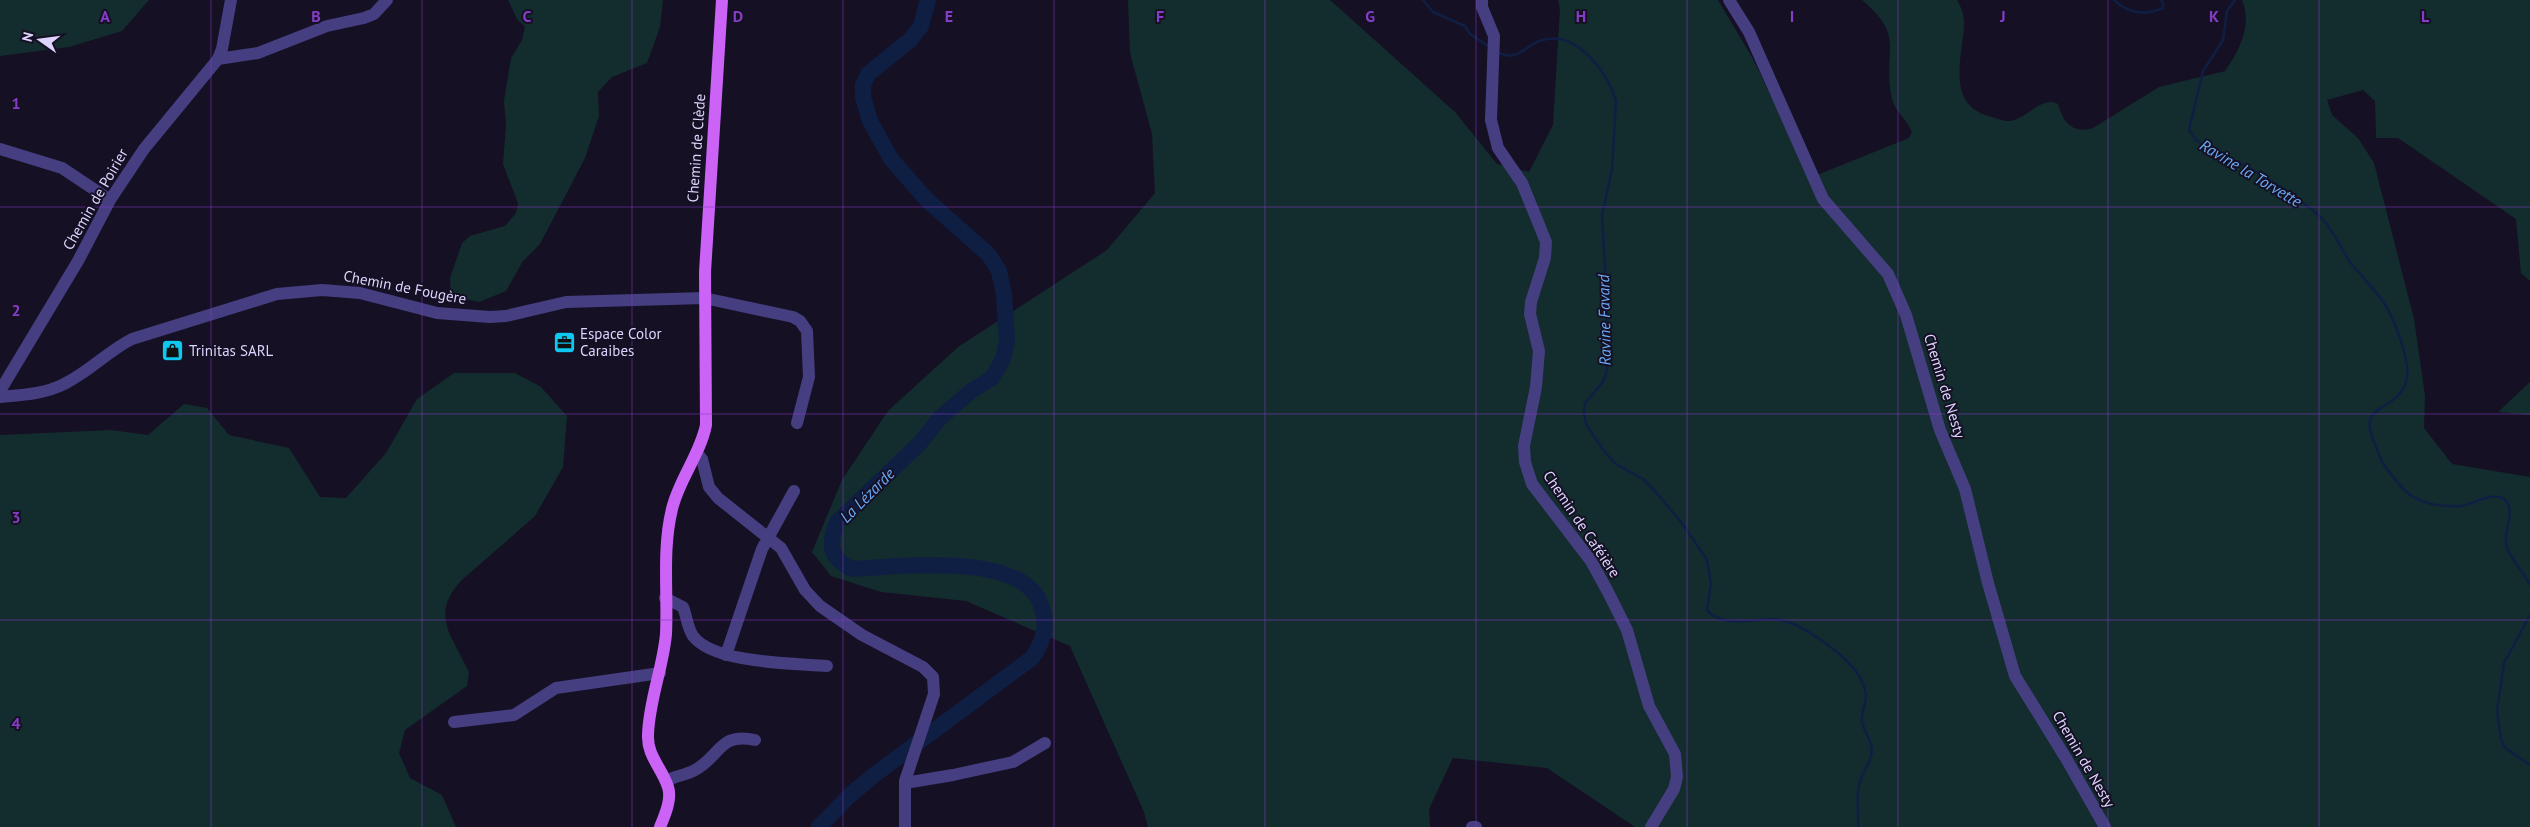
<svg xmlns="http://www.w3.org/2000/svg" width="2530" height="827" font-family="'PT Sans',sans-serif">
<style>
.green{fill:#132d2e}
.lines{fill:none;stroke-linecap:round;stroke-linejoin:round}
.stream{stroke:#0f1f44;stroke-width:2.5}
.river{stroke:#0f1f44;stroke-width:16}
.minor{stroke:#453e80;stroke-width:12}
.major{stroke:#ca63f6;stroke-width:12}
.grid{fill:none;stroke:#853dc5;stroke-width:1;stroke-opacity:0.55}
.labels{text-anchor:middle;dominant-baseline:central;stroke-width:4;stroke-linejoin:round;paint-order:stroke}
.street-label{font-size:15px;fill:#ddd5fd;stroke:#151024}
.poi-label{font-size:15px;fill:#ddd5fd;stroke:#151024;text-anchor:start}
.water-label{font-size:16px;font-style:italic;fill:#6aaaf6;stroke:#151024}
.grid-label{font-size:16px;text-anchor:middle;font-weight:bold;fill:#853dc5;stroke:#151024;stroke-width:4;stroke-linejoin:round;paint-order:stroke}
</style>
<rect width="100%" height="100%" fill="#151024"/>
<path class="green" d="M 0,0 L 149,0 L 122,31 L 69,47 L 0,56 Z
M 508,0 L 663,0 L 660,27 L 647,63 L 612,77 L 598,92 L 599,116 L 585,158 L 540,244 L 523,261 L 506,291 L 479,302 L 451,296 L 450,278 L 462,243 L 470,236 L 505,226 L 516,213 L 518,203 L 503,164 L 506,125 L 504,101 L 511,58 L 522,40 L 525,27 L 517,19 Z
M 1128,0 L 1330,0 L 1455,112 L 1497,164 L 1529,172 L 1553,125 L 1560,9 L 1558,0 L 1718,0 L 1753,59 L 1806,169 L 1817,175 L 1909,138 L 1912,132 C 1907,119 1895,112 1892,99 C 1881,51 1908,39 1862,0 L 1957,0 C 1961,7 1964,14 1964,22 C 1964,52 1944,103 1988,116 C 1994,117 2004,122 2010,121 C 2027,119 2042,95 2058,104 C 2063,123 2073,134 2093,128 L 2159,87 L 2225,71 C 2239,51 2253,25 2242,0 L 2530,0 L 2530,281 L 2521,273 L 2516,219 L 2398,138 L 2376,138 L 2375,101 L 2363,90 L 2327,100 L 2332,115 L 2358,138 L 2374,163 L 2414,319 L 2425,396 L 2424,428 L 2452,464 L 2530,477 L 2530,827 L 1635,827 L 1547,768 L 1453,758 L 1429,809 L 1430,827 L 1148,827 L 1144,812 L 1070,646 L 966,601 L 881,592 L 831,576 L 812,552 L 842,480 L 888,411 L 958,347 L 1107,250 L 1155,193 L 1152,134 L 1130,53 Z
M 454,373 L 515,373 L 541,387 L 567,416 L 563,467 L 535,516 L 463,579 C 428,614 453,637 469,672 L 467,686 L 405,730 L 399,753 L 410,778 L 442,795 L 456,827 L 0,827 L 0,435 L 111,430 L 148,435 L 184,404 L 207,408 L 229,435 L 289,448 L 320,497 L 346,498 L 386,453 L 417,399 Z
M 2530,382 L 2530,415 L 2498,412 Z"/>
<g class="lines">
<path class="stream" d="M 1423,0 L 1433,12 L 1465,26 L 1470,34 L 1488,46
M 2114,0 C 2128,13 2145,16 2163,8 L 2163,3 L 2161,0
M 2235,0 L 2227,11 L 2223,40 L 2203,71 L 2189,130 L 2197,141 C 2238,161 2280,183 2316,213 C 2332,226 2339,246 2350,262 C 2361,276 2374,288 2384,303 C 2394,318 2410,360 2407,378 C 2399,415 2356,399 2374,442 C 2377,449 2379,457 2383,463 C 2391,475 2401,489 2413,497 C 2427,505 2445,507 2461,506 C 2472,505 2497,488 2507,502 C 2514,512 2505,530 2506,542 C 2508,557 2523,571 2530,585
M 1497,52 C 1518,63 1525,45 1542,40 C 1577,30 1606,71 1616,100 L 1612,169 L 1602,216 L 1607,301 L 1607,371 L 1602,383 L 1585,403 L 1584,412 L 1586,424 L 1603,450 L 1616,464 L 1643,479 L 1656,492 L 1684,526 L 1707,560 L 1711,584 L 1707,610 C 1719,626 1752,621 1769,619 C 1786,618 1805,629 1818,638 C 1837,651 1864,671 1866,695 C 1866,704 1861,712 1862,721 C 1863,731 1872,740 1872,750 C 1871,764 1862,772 1859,785 C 1856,799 1859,813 1858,827
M 2530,615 L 2504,663 L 2497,711 L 2501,739 L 2505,748 L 2530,765"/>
<path class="river" d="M 819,827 L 849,796 L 874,775 L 1032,658 C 1043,642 1048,627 1042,608 C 1027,550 898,567 852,569 C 829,558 828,545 837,522 L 919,444 L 940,418 L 971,391 L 992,378 L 1003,359 L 1007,340 L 1004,295 L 999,271 L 989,255 L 927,200 L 891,159 L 870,121 L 863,97 L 863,85 L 868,74 L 910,40 L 921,26 L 928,0"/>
<path class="minor" d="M 1482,0 L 1482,7 L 1494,36 L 1491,120 L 1498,148 L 1522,183 L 1546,242 L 1545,258 L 1531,302 L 1530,314 L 1539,351 L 1536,387 L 1524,446 L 1525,462 L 1532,484 L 1591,561 L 1608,592 L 1627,630 L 1649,706 L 1675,754 L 1677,777 L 1674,789 L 1651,827
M 1729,0 L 1749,32 L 1823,199 L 1888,274 L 1906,315 L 1940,430 L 1965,489 L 1988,583 L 2015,676 L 2067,760 L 2105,827
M 218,59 L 258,53 L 327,26 L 364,18 L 374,14 L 387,0
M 0,149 L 62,168 L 110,200
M 0,391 L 78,261 L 110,200 L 144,149 L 218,59 L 222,49 L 231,0
M 0,397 C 21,395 45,394 64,384 C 89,372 108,351 132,339 L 277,294 L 322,290 L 360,293 L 437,313 L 490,317 L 506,316 L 566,302 L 704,298 L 793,317 L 800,321 L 807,331 L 809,377 L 797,423
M 697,453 L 702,459 L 709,487 L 718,498 L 781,548 L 805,590 L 820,606 L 862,635 L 923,667 L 933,677 L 934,694 L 905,781 L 905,827
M 665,598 L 683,607 C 687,617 687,627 693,636 C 714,664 794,663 827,666
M 726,655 L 762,549 L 794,491
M 454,722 L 514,715 L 556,688 L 660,673
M 666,781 C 675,776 686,775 695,770 C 721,756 719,732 755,740
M 905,783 L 953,775 L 1013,762 L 1045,743
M 1472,827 L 1476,827"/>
<path class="major" d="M 660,827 C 665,815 672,799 668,787 C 662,768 647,756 648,735 C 649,700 663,668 666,634 C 668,592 662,550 672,509 C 679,479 700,455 706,425 L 705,272 L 722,0"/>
</g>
<path class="grid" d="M 211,0 L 211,827M 422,0 L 422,827M 632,0 L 632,827M 843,0 L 843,827M 1054,0 L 1054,827M 1265,0 L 1265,827M 1476,0 L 1476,827M 1687,0 L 1687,827M 1898,0 L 1898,827M 2108,0 L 2108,827M 2319,0 L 2319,827M 0,207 L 2530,207M 0,414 L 2530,414M 0,620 L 2530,620"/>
<defs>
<symbol id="office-square" viewBox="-11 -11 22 22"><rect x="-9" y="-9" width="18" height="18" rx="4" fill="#0ec8f0" stroke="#151024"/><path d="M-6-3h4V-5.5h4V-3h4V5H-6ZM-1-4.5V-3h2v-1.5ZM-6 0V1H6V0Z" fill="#111"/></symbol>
<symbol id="shop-square" viewBox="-11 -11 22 22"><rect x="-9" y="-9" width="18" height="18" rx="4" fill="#0ec8f0" stroke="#151024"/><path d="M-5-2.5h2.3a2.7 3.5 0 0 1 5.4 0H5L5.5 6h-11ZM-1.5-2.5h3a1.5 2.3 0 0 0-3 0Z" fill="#111"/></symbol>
</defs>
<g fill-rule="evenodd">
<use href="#office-square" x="552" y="330" width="25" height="25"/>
<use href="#shop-square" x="160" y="338" width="25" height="25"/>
</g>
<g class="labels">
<g class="street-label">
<text transform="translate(696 148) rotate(-86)">Chemin de Clède</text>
<text transform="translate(95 199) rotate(-60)">Chemin de Poirier</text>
<text transform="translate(405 287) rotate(11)">Chemin de Fougère</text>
<text transform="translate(1945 386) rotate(73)">Chemin de Nesty</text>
<text transform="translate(1582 524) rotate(56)">Chemin de Caféière</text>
<text transform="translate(2084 759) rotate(60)">Chemin de Nesty</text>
</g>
<g class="poi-label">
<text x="580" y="333">Espace Color<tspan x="580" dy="17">Caraibes</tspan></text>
<text x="189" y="350">Trinitas SARL</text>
</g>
<g class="water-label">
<text transform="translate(2251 173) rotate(31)">Ravine la Torvette</text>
<text transform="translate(1604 320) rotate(-91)">Ravine Favard</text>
<text transform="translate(867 495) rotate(-45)">La Lézarde</text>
</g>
</g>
<g class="grid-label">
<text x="105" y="22">A</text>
<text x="316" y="22">B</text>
<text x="527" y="22">C</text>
<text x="738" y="22">D</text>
<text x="949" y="22">E</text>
<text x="1160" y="22">F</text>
<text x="1370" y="22">G</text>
<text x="1581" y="22">H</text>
<text x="1792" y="22">I</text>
<text x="2003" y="22">J</text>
<text x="2214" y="22">K</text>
<text x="2425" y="22">L</text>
<text x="16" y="109">1</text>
<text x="16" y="316">2</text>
<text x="16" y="523">3</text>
<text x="16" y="729">4</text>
</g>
<g transform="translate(40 40) rotate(284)" stroke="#151024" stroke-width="4" paint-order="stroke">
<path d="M0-4L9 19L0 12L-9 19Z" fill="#ddd5fd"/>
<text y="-8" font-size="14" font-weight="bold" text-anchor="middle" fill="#ddd5fd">N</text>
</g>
</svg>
